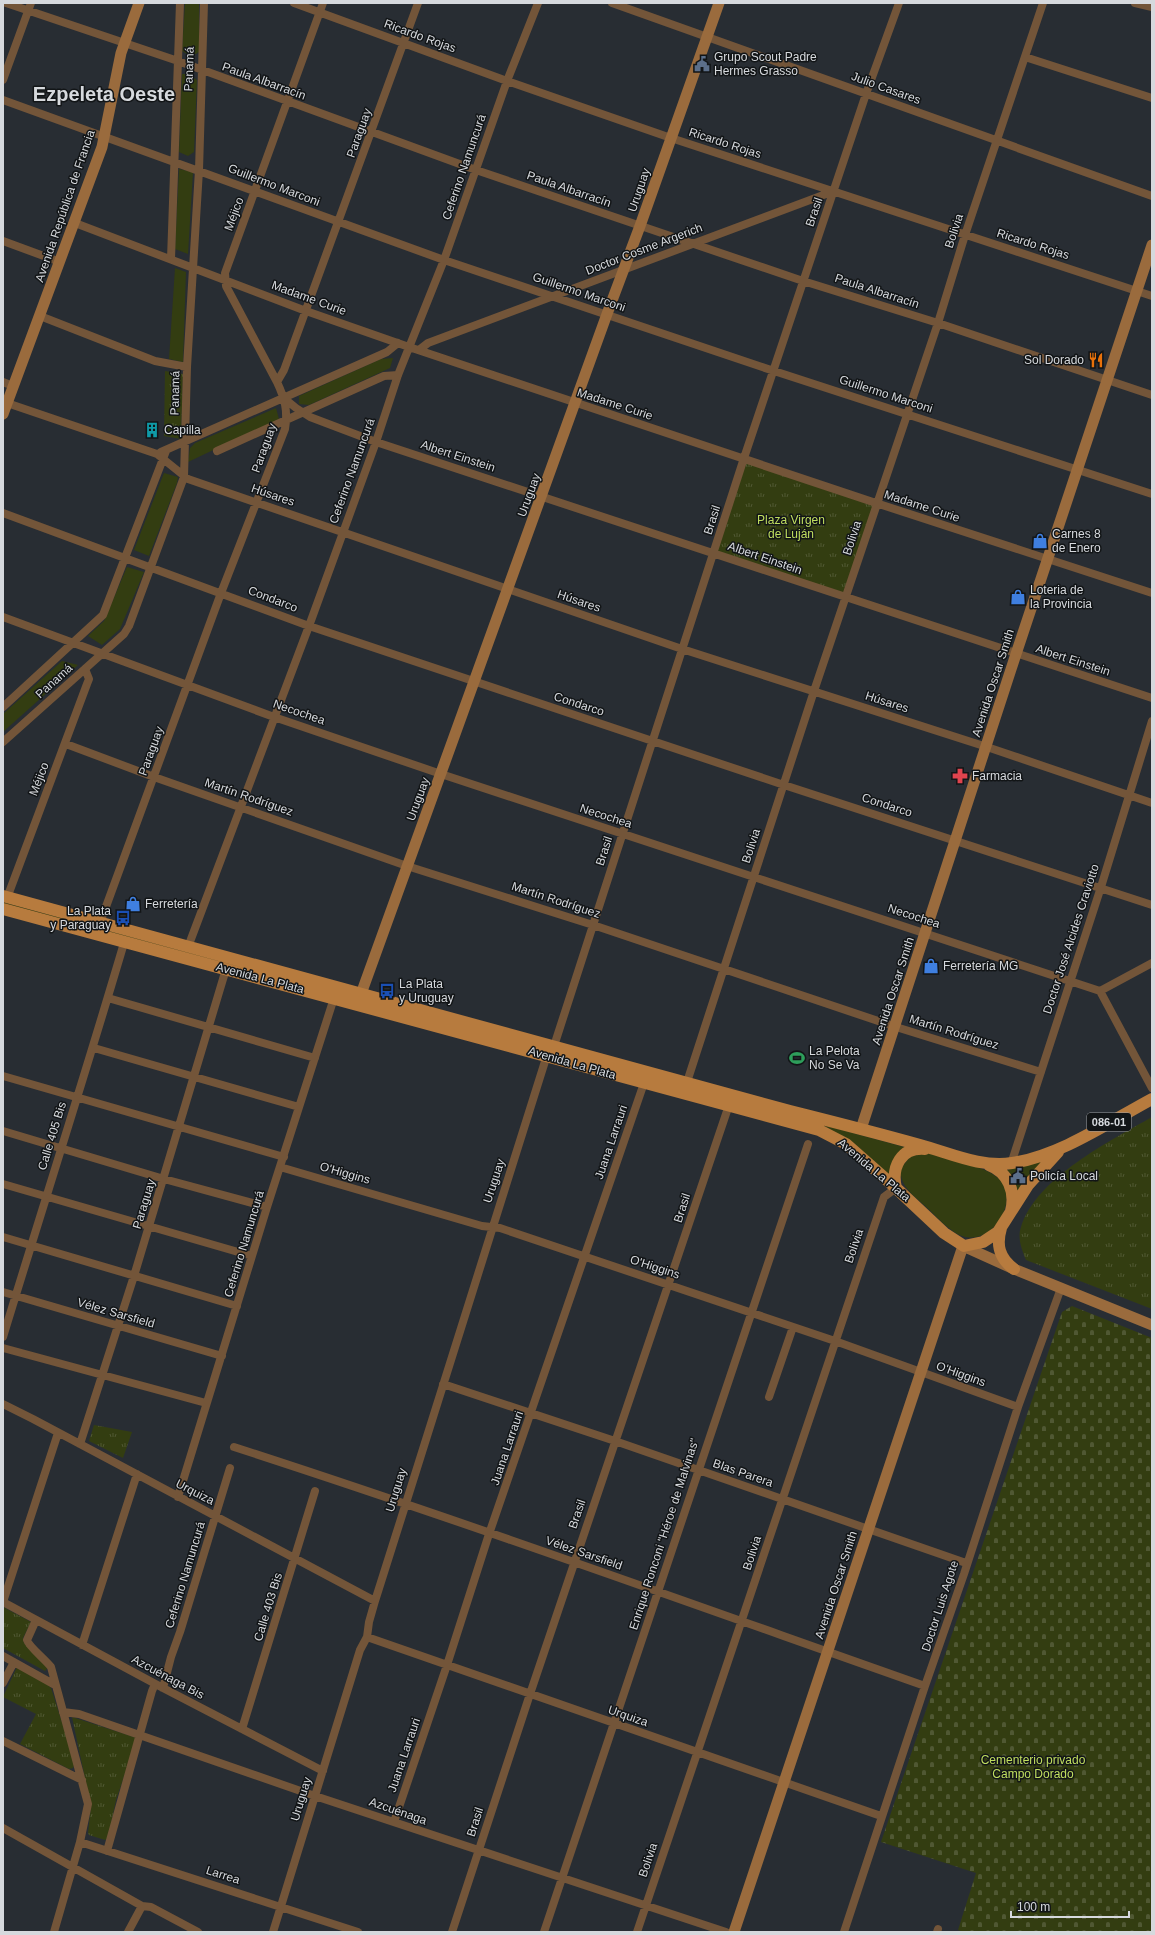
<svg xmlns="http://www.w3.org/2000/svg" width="1155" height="1935" font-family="Arial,sans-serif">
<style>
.green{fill:#333d11}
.cemetery{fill:url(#cemetery-stones)}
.park{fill:url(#park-tufts)}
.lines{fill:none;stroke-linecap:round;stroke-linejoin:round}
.street{stroke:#735539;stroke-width:8}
.secondary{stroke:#9a6b3d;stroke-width:11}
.primary{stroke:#b77b3e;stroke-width:12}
.labels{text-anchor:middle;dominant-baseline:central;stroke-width:3;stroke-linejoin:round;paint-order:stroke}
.shield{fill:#121517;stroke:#9b9ea2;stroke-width:1}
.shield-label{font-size:11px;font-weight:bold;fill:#d6d9dd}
.street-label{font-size:12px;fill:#d6d9dd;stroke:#121517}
.poi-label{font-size:12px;fill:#d6d9dd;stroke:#121517;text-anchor:start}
.park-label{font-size:12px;fill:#c0de5f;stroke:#121517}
.town-label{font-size:20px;font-weight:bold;fill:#d6d9dd;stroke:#121517}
</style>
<defs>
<pattern id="cemetery-stones" width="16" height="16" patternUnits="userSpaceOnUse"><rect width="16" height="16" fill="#333d11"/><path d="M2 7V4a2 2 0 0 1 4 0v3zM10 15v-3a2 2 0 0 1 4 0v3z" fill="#505833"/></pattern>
<pattern id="park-tufts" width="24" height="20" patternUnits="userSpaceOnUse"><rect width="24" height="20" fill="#333d11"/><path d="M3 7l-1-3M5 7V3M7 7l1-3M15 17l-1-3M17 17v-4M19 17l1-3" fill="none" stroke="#505833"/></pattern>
</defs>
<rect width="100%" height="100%" fill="#282d33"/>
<path class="green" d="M 185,3 L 199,3 L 199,52 L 194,55 L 187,54 L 182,51 Z
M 182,74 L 188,74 L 197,80 L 194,152 L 188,156 L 179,152 Z
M 179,169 L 193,172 L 188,254 L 175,249 Z
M 175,268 L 186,272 L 183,362 L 169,359 Z
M 393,358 L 390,368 L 309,405 L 299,404 L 299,396 L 381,359 Z
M 276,408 L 279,419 L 188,462 L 190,448 L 195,443 Z
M 164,473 L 178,477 L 177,483 L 149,556 L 134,550 Z
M 127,567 L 144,572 L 120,629 L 102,645 L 88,636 L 104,621 Z
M 62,661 L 78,665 L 3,732 L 3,714 Z
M 3,902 L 908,1148 L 893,1178 L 844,1137 L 826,1127 L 3,904 Z
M 929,1153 C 952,1160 986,1165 1003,1182 C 1005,1184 1005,1186 1006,1190 C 1011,1213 989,1245 962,1236 C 950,1232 934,1214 924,1205 C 912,1194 901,1187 900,1169 L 911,1156 Z
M 1044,1160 L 1017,1192 L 1013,1177 L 1007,1170 Z"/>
<path class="cemetery" d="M 1072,1306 L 1152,1338 L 1152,1932 L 964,1932 L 958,1930 L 976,1873 L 881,1842 L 1062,1312 Z"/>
<path class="park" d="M 165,371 L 183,374 L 181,439 L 164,436 Z
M 744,458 L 876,503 L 845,598 L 714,553 Z
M 1152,1117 L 1152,1309 L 1026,1260 C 1022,1250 1017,1238 1021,1227 C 1036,1178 1110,1141 1152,1117 Z
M 94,1425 L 132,1432 L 123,1458 L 89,1441 Z
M 3,1607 L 31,1622 L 23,1638 L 24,1643 L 48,1667 L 45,1671 L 3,1648 Z
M 17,1667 L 47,1684 L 51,1688 L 75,1763 L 73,1768 L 69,1769 L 20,1744 L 36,1714 L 3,1697 Z
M 72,1717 L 137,1738 L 116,1800 L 108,1838 L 105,1840 L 89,1835 L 88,1833 L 91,1806 Z"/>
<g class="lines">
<path class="street" d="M 6,3 L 178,61 L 476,170 L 803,281 L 938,323 L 1152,395
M 294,3 L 507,81 L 671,138 L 1152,296
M 612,3 L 1152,196
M 1135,3 L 1152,7
M 1025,57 L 1152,98
M 3,80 L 31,3
M 3,100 L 444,260 L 774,371 L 1152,494
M 75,223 L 306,311 L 409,347 L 876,503 L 1152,593
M 3,241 L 60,262
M 171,259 L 180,3
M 40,316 L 155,361 L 187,367
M 419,350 L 428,343 L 834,191
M 3,382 L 13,386
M 277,382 L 226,286 L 225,273 L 323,3
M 285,399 L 296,408 L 310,417 L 376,442 L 1152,698
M 7,403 L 157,454 L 188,479 L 682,649 L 987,747 L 1152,803
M 217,451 L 384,376 L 398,375
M 161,452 L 387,352 L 398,343
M 3,513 L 309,626 L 784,785 L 1152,905
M 3,617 L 274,717 L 441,774 L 1100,991 L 1152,1088
M 3,707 L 103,615 L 166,451
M 3,742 L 124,634 L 129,626 L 184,477 L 187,367 L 199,170 L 204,3
M 66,744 L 154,777 L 407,866 L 593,925 L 896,1027 L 1041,1072
M 7,898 L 87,684 L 89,679 L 85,669
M 100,923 L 221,593 L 285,429 C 288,411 285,399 277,382 L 284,370 L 418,3
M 188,947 L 309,626 L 376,442 L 398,375 L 444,260 L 507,81 L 538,3
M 1100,991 L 1152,963
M 108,998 L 315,1058
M 554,1046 L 744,458 L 866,94 L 899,3
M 94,1048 L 299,1107
M 3,1076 L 284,1157
M 687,1082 L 814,691 L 938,323 L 965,235 L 1043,3
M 3,1131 L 164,1179 L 267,1207
M 1011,1164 L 1101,887 L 1152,721
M 280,1167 L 482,1226 L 500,1228 L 835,1341 L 1018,1407
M 3,1184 L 252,1256
M 3,1237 L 237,1306
M 3,1292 L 222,1356
M 3,1337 C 43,1206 85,1075 124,943
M 3,1348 L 206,1403
M 443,1384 L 615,1441 L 966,1563
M 769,1397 L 793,1327
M 3,1404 L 33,1419 L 375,1601
M 80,1444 L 134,1276 L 226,969
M 234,1447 C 466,1522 695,1605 925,1686
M 178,1497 L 267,1207 L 334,998
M 3,1602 L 163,1688 L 323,1771
M 3,1602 L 58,1433
M 36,1620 L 27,1640 C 29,1647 45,1659 51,1667 L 88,1804 L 80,1842 L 54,1932
M 367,1637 L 881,1816
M 82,1645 L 137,1474
M 3,1656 L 55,1685
M 3,1683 L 14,1662
M 163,1688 L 171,1657 L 180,1632 L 230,1468
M 63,1712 L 79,1714 L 315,1796 L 726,1932
M 242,1729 L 315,1491
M 3,1741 L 82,1780
M 394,1822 L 447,1665 L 489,1534 L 644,1083
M 3,1828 L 142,1906 L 151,1907 L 198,1932
M 80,1842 L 358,1932
M 107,1851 L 152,1691 L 155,1684
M 128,1932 L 142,1906
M 273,1932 L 360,1650 L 367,1637 L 369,1622 L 375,1601 L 406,1503 L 547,1055
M 452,1932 L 530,1694 L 729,1105
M 544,1932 L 808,1144
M 637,1932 L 884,1197 L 896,1188
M 844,1932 L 925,1686 L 964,1574 L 1018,1407 L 1061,1288
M 937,1932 L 938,1929"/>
<path class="secondary" d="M 3,414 L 102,147 L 121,53 L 139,3
M 361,994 L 607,314 L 640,226 L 719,3
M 861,1129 L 1016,654 L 1152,245
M 963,1246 L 1014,1269 L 1152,1325
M 734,1932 L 963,1246"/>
<path class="primary" d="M 3,896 L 790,1111 C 834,1122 877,1133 920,1145 C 950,1153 981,1168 1012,1163 C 1060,1156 1109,1122 1152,1099
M 3,909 L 819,1130 L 846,1144 L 896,1188 L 944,1233 L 964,1246 L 983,1242 L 998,1232 L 1028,1185 L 1058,1152
M 989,1165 C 1008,1172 1016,1192 1011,1211
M 896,1188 C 891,1167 901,1147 925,1149
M 1001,1228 C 996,1245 999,1258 1014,1269"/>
</g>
<defs>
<symbol id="civic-bare" viewBox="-9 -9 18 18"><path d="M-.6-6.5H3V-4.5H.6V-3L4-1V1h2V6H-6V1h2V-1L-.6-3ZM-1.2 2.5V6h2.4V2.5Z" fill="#5c6f8a" stroke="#121517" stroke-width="2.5" paint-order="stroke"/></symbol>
<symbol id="restaurant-bare" viewBox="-9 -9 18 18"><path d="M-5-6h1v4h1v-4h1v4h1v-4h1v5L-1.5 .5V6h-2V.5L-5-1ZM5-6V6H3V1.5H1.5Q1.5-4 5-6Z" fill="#e8710a" stroke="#121517" stroke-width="2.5" paint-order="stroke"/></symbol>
<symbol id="building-bare" viewBox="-9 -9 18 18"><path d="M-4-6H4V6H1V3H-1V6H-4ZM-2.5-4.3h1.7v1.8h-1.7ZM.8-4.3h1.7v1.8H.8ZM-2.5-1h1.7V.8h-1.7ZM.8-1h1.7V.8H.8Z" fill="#0f9aa8" stroke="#121517" stroke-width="2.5" paint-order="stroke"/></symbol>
<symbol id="shop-bare" viewBox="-9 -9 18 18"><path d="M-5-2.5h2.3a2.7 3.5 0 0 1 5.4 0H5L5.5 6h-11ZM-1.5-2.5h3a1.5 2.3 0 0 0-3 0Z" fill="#3f7fe0" stroke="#121517" stroke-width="2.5" paint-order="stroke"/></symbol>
<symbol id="pharmacy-bare" viewBox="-9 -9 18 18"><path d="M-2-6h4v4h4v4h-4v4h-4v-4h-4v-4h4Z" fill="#e0444e" stroke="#121517" stroke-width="2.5" paint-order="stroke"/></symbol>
<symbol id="bus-bare" viewBox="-9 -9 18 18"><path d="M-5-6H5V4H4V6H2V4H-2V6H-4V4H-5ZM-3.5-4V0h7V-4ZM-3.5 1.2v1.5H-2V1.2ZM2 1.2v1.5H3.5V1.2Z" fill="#1a4fb4" stroke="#121517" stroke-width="2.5" paint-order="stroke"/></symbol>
<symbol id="stadium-bare" viewBox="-9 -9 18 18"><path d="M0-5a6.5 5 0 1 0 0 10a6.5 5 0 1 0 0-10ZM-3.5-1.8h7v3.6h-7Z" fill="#2e9e5b" stroke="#121517" stroke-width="2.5" paint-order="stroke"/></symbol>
</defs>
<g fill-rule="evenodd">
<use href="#civic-bare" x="691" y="53" width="22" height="22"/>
<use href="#restaurant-bare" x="1085" y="349" width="22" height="22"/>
<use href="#building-bare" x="141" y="419" width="22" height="22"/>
<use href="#shop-bare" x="1029" y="530" width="22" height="22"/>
<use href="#shop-bare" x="1007" y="586" width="22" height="22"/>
<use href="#pharmacy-bare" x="949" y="765" width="22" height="22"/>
<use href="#shop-bare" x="122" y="893" width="22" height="22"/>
<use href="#bus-bare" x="112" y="907" width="22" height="22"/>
<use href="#shop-bare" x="920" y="955" width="22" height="22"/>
<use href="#bus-bare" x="376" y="980" width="22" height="22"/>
<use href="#stadium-bare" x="786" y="1047" width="22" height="22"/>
<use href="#civic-bare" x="1007" y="1165" width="22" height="22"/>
</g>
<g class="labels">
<rect class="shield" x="1087" y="1113" width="44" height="18" rx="3"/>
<g class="shield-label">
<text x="1109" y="1122">086-01</text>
</g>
<g class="street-label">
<text transform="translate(420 36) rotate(20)">Ricardo Rojas</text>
<text transform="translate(189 69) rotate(-88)">Panamá</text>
<text transform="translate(264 81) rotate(20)">Paula Albarracín</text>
<text transform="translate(886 88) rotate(20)">Julio Casares</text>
<text transform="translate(359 133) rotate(-70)">Paraguay</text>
<text transform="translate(725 143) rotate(18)">Ricardo Rojas</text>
<text transform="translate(464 167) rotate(-71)">Ceferino Namuncurá</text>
<text transform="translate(274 185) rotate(21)">Guillermo Marconi</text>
<text transform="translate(569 189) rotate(19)">Paula Albarracín</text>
<text transform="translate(639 190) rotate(-71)">Uruguay</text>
<text transform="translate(65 206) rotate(-71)">Avenida República de Francia</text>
<text transform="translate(814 212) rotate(-71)">Brasil</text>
<text transform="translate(234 214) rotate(-70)">Méjico</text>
<text transform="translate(954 231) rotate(-72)">Bolivia</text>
<text transform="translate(1033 244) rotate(18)">Ricardo Rojas</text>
<text transform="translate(644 249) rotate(-21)">Doctor Cosme Argerich</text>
<text transform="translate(877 291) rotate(18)">Paula Albarracín</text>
<text transform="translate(579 292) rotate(19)">Guillermo Marconi</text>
<text transform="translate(309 298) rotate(20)">Madame Curie</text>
<text transform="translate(175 393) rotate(-89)">Panamá</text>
<text transform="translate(886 394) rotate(18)">Guillermo Marconi</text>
<text transform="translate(615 404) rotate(18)">Madame Curie</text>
<text transform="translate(264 448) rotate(-70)">Paraguay</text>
<text transform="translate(458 456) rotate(18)">Albert Einstein</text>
<text transform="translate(352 471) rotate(-70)">Ceferino Namuncurá</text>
<text transform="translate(273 495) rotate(19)">Húsares</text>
<text transform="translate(529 495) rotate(-70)">Uruguay</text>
<text transform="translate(922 506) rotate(18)">Madame Curie</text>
<text transform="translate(712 520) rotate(-72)">Brasil</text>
<text transform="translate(852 538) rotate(-72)">Bolivia</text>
<text transform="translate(765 558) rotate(19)">Albert Einstein</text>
<text transform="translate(273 599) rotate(21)">Condarco</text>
<text transform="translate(579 601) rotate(19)">Húsares</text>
<text transform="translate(1073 660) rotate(18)">Albert Einstein</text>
<text transform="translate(54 681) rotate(-42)">Panamá</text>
<text transform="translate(993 683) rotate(-72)">Avenida Oscar Smith</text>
<text transform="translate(887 702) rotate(18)">Húsares</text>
<text transform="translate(579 704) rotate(18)">Condarco</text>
<text transform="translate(299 712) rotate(19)">Necochea</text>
<text transform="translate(151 751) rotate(-70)">Paraguay</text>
<text transform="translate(39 779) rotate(-69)">Méjico</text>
<text transform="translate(249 797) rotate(19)">Martín Rodríguez</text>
<text transform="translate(418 799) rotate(-70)">Uruguay</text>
<text transform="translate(887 805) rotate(18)">Condarco</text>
<text transform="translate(606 816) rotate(18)">Necochea</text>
<text transform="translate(751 846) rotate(-72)">Bolivia</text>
<text transform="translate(604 851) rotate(-72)">Brasil</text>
<text transform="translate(556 900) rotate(18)">Martín Rodríguez</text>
<text transform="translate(914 916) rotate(18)">Necochea</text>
<text transform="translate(1071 939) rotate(-72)">Doctor José Alcides Craviotto</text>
<text transform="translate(260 978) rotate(15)">Avenida La Plata</text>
<text transform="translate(893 991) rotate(-72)">Avenida Oscar Smith</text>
<text transform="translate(954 1032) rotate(17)">Martín Rodríguez</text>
<text transform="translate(572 1063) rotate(16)">Avenida La Plata</text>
<text transform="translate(52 1136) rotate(-73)">Calle 405 Bis</text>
<text transform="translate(611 1142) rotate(-71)">Juana Larrauri</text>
<text transform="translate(874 1170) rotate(40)">Avenida La Plata</text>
<text transform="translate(345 1173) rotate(16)">O'Higgins</text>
<text transform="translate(494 1181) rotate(-72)">Uruguay</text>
<text transform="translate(144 1204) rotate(-73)">Paraguay</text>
<text transform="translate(682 1208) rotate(-72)">Brasil</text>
<text transform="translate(244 1244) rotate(-73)">Ceferino Namuncurá</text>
<text transform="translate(854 1246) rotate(-71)">Bolivia</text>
<text transform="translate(655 1267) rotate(18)">O'Higgins</text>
<text transform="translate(116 1313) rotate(16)">Vélez Sarsfield</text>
<text transform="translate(961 1374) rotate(20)">O'Higgins</text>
<text transform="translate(507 1448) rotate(-71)">Juana Larrauri</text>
<text transform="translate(743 1473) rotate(19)">Blas Parera</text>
<text transform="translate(396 1490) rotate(-73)">Uruguay</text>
<text transform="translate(195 1492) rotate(27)">Urquiza</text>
<text transform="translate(577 1514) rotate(-71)">Brasil</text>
<text transform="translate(664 1534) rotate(-72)">Enrique Ronconi "Héroe de Malvinas"</text>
<text transform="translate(584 1553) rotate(19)">Vélez Sarsfield</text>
<text transform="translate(752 1553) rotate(-72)">Bolivia</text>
<text transform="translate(185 1575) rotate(-73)">Ceferino Namuncurá</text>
<text transform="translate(836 1585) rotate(-72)">Avenida Oscar Smith</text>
<text transform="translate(940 1606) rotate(-72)">Doctor Luis Agote</text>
<text transform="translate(268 1607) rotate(-73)">Calle 403 Bis</text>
<text transform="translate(168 1677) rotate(28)">Azcuénaga Bis</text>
<text transform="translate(628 1716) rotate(19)">Urquiza</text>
<text transform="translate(404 1755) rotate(-71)">Juana Larrauri</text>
<text transform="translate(301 1799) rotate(-73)">Uruguay</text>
<text transform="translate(398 1811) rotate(19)">Azcuénaga</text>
<text transform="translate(475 1822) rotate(-72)">Brasil</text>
<text transform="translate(648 1860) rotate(-71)">Bolivia</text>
<text transform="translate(223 1875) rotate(18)">Larrea</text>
</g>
<g class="poi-label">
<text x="714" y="57">Grupo Scout Padre<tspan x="714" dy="14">Hermes Grasso</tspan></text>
<text x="1084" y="360" text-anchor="end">Sol Dorado</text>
<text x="164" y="430">Capilla</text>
<text x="1052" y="534">Carnes 8<tspan x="1052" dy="14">de Enero</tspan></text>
<text x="1030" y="590">Loteria de<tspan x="1030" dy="14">la Provincia</tspan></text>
<text x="972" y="776">Farmacia</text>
<text x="145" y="904">Ferretería</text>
<text x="111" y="911" text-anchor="end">La Plata<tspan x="111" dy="14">y Paraguay</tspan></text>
<text x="943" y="966">Ferretería MG</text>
<text x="399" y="984">La Plata<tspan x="399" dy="14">y Uruguay</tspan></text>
<text x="809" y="1051">La Pelota<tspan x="809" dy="14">No Se Va</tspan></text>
<text x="1030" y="1176">Policía Local</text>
</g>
<g class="park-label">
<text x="791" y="520">Plaza Virgen<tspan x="791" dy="14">de Luján</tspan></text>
<text x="1033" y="1760">Cementerio privado<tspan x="1033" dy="14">Campo Dorado</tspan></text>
</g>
<g class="town-label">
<text x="104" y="94">Ezpeleta Oeste</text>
</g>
</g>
<rect width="1155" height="1935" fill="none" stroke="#d6d9dd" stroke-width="8"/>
<path d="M1011 1911v6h118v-6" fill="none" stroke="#d6d9dd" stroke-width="2"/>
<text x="1017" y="1911" font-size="12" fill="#d6d9dd" stroke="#121517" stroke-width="3" paint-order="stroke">100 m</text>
</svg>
